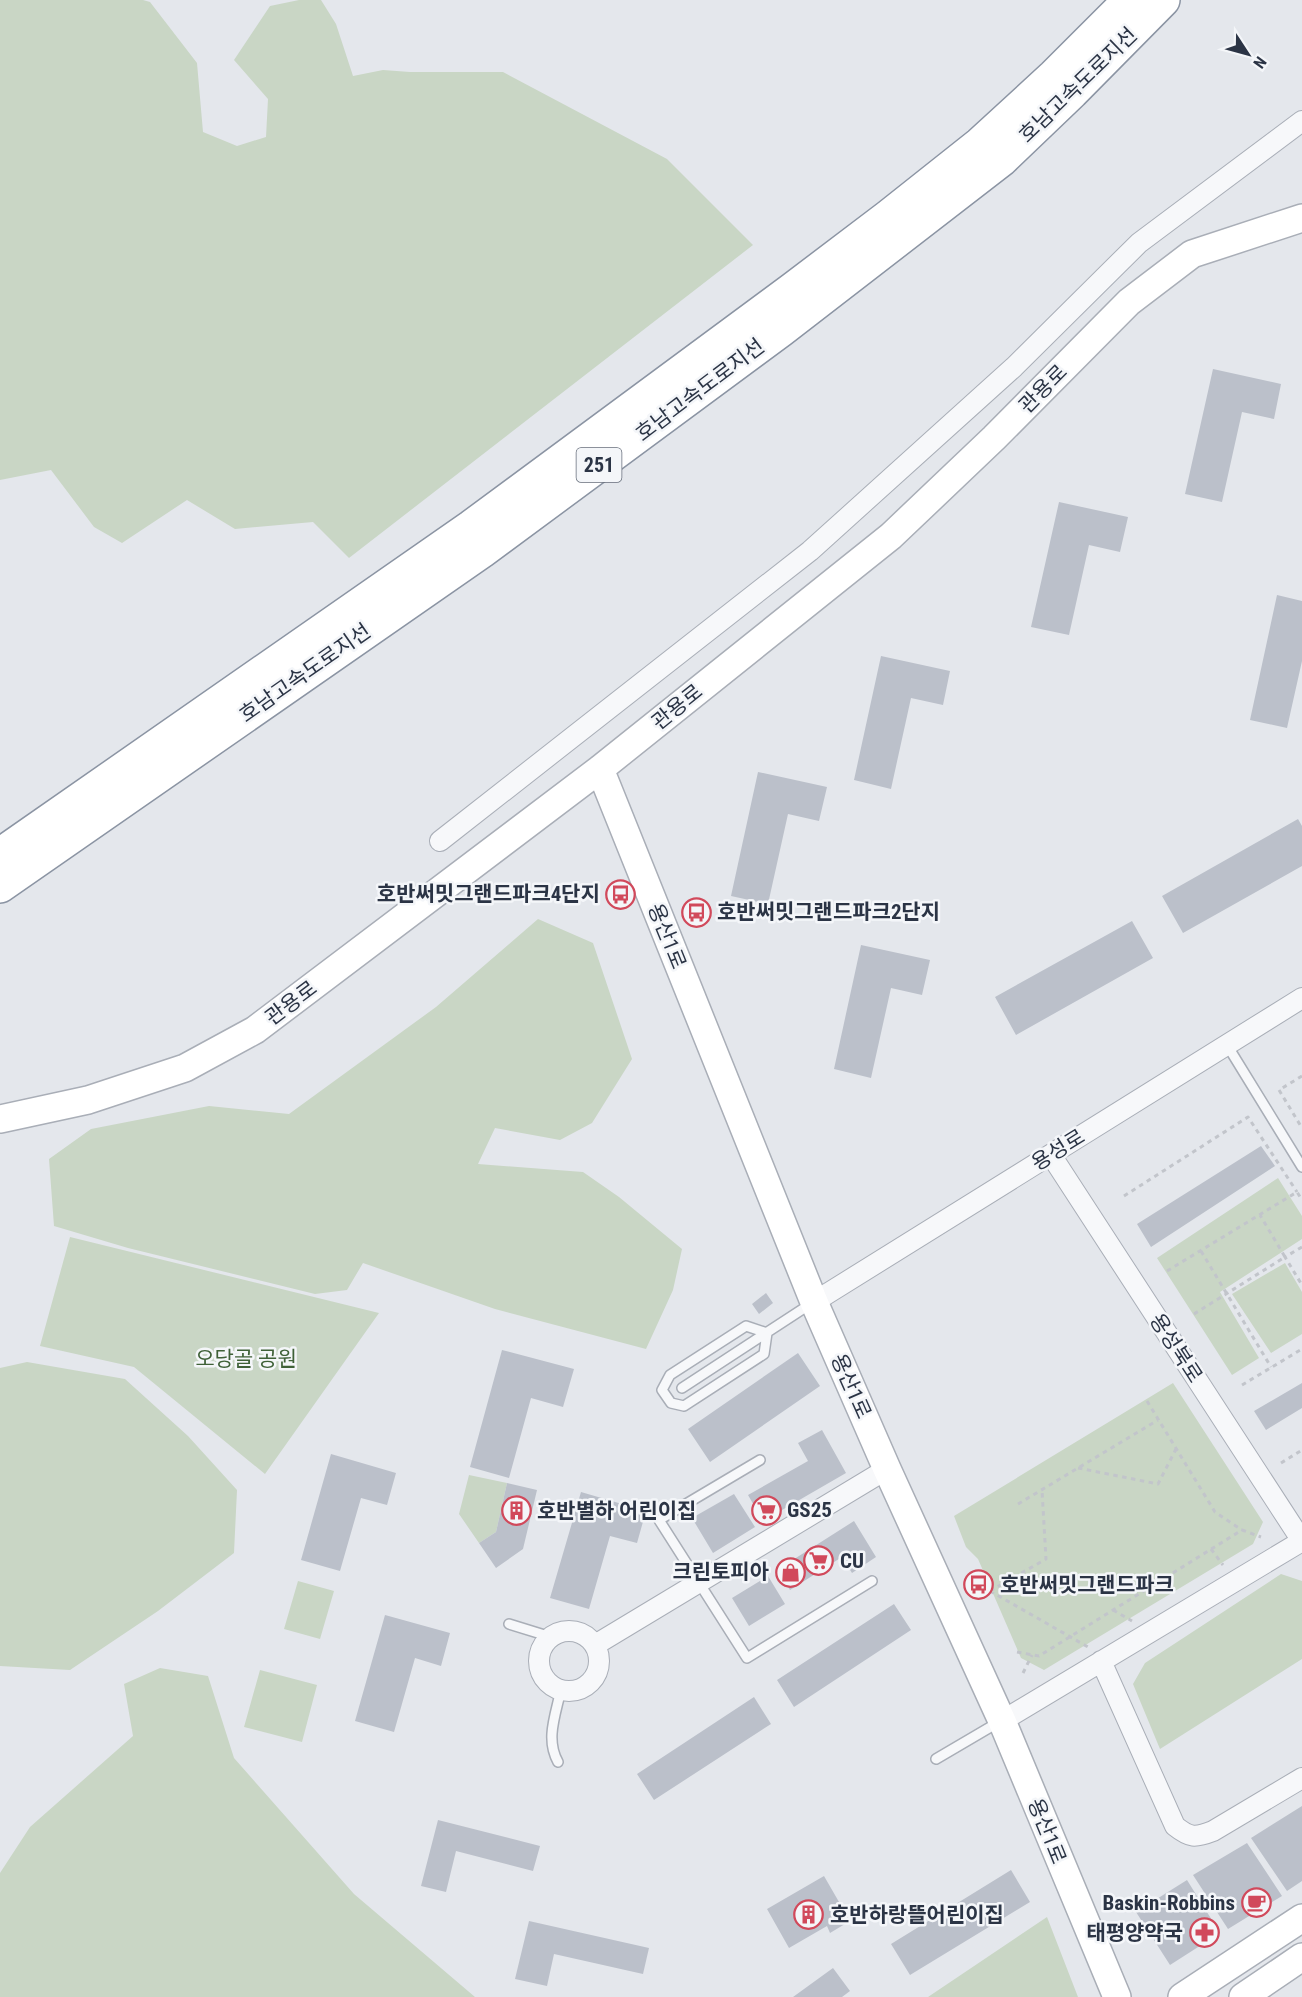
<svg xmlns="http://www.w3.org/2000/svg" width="1302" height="1997" font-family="'Roboto Condensed','Noto Sans KR',sans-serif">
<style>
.green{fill:#c9d6c5}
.building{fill:#bbc0ca}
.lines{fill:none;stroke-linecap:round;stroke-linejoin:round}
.service-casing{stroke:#a9aeb7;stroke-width:12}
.minor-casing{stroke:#a9aeb7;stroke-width:22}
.secondary-casing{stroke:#a9aeb7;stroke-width:30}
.motorway-casing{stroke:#8b94a3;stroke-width:36}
.path{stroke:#c2c5cb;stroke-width:3;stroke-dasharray:4.5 4.5;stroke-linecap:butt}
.service{stroke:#f7f8fa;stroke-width:9}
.minor{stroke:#f7f8fa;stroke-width:20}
.secondary{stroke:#fff;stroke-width:27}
.motorway{stroke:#fff;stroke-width:33}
.labels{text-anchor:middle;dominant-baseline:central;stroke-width:5;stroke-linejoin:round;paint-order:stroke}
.shield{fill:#f4f6f9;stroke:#676e7b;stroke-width:1.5}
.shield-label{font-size:20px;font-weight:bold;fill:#2b3445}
.street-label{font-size:21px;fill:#2b3445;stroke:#f4f6f9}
.poi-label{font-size:21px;font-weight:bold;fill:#2b3445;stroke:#f4f6f9;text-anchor:start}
.park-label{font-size:21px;fill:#3f6138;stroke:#f4f6f9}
</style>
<rect width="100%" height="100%" fill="#e4e7ec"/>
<path class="green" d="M 0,0 L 143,0 L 150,2 L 197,63 L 203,132 L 237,146 L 266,137 L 268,99 L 234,60 L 270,6 L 299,0 L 321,0 L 336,24 L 353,76 L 383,70 L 410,72 L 503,72 L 667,159 L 753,245 L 349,558 L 313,522 L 235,529 L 187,500 L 122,543 L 94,527 L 51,470 L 0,480 Z
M 538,919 L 593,943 L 632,1059 L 592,1123 L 560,1140 L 495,1128 L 478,1164 L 583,1172 L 619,1197 L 682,1249 L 673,1290 L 646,1349 L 495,1309 L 363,1263 L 347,1290 L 315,1294 L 128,1248 L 54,1226 L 49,1159 L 91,1129 L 209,1106 L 289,1114 L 436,1007 Z
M 1278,1178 L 1302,1216 L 1302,1239 L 1220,1292 L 1259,1358 L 1232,1375 L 1157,1258 Z
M 70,1237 L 379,1313 L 265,1474 L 134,1367 L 40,1346 Z
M 1285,1263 L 1302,1292 L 1302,1334 L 1271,1353 L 1232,1294 Z
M 27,1362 L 125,1379 L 188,1436 L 237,1490 L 234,1553 L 158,1611 L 70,1670 L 0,1666 L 0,1368 Z
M 1173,1383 L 1263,1522 L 1253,1544 L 1044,1670 L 1021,1658 L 978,1559 L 966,1547 L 954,1516 Z
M 469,1475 L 507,1483 L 496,1532 L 479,1543 L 459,1514 Z
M 1281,1574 L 1302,1581 L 1302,1659 L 1160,1749 L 1133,1684 L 1145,1663 Z
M 298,1581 L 334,1591 L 320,1639 L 284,1629 Z
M 160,1668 L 208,1676 L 234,1758 L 354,1894 L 475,1997 L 0,1997 L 0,1873 L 30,1827 L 133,1736 L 124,1684 Z
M 260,1670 L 317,1685 L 302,1742 L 244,1727 Z
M 1047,1917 L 1078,1997 L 928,1997 Z"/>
<path class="building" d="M 1213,369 L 1281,384 L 1274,419 L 1242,412 L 1222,502 L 1185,494 Z
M 1059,502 L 1128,517 L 1120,552 L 1089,545 L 1069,635 L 1031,627 Z
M 1277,595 L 1302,601 L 1302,661 L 1287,728 L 1250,720 Z
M 881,656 L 950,671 L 943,705 L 911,698 L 891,789 L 854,780 Z
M 758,772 L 827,787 L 819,821 L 788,814 L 768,904 L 731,896 Z
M 1298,819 L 1302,826 L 1302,866 L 1183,933 L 1162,896 Z
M 1132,921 L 1153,958 L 1016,1035 L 995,997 Z
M 861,945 L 930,960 L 922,995 L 891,988 L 871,1078 L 834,1069 Z
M 1261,1146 L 1275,1166 L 1151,1247 L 1137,1224 Z
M 766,1293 L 773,1303 L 759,1314 L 752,1304 Z
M 502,1350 L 574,1369 L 563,1407 L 531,1398 L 509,1478 L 470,1467 Z
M 798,1353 L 820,1386 L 710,1462 L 688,1429 Z
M 1302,1383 L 1302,1408 L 1266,1430 L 1254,1411 Z
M 822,1430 L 846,1473 L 763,1521 L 748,1495 L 808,1461 L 798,1443 Z
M 331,1454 L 396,1473 L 387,1505 L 361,1498 L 340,1571 L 301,1560 Z
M 507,1483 L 537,1490 L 523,1549 L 496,1568 L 479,1543 L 496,1532 Z
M 581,1492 L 646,1511 L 637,1543 L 610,1536 L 589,1609 L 550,1598 Z
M 734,1494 L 755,1527 L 713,1553 L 692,1518 Z
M 854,1521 L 876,1557 L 852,1573 L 842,1557 L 790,1590 L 777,1570 Z
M 768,1576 L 785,1604 L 749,1626 L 732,1598 Z
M 894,1604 L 911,1630 L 794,1707 L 777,1680 Z
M 385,1615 L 450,1633 L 441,1666 L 415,1658 L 394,1732 L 355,1721 Z
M 754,1697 L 771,1724 L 654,1800 L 637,1774 Z
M 1302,1806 L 1302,1881 L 1287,1891 L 1251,1838 Z
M 438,1820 L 540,1846 L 533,1871 L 456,1851 L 446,1892 L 421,1886 Z
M 1247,1843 L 1282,1896 L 1228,1929 L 1193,1875 Z
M 1011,1870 L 1030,1902 L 910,1975 L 891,1944 Z
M 824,1876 L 850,1921 L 830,1933 L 827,1926 L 789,1948 L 767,1909 Z
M 1187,1880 L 1220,1933 L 1170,1965 L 1136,1912 Z
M 529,1921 L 649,1948 L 643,1974 L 554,1954 L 547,1986 L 515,1979 Z
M 833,1968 L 850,1991 L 842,1997 L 793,1997 Z"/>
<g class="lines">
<defs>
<path id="service" d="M 1227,1045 L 1302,1167
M 746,1326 L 767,1333 L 764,1354 L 684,1406 L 671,1403 L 662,1390 L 670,1375 Z
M 682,1388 L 812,1303
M 760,1460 L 659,1520 L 747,1658 L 872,1581
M 509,1624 L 551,1637
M 936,1759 L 999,1722
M 558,1762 C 545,1739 556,1714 561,1689"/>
<path id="minor" d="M 440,841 L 810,551 L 1014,367 L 1139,243 L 1302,121
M 814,1302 L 1302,998
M539 1661a30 30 0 1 1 60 0a30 30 0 1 1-60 0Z
M 595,1645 L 887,1469
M 1101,1661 L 1175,1826 C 1190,1838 1195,1838 1213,1831 L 1302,1778
M 1002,1721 L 1302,1541 L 1051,1155"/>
<path id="secondary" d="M 600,769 L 814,1302 L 887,1469 L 1002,1721 L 1117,1997
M 0,1119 L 88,1100 L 185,1068 L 255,1030 L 600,769 L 891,536 L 994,438 L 1129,302 L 1192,254 L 1302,218
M 1182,1997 L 1302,1918
M 1243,1997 L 1302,1957"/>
<path id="motorway" d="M 0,855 L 471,527 L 793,289 L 888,217 L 980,144 L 1054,76 L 1130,0
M 0,886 L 482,551 L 781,330 L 1001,160 L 1072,92 L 1163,0"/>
</defs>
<use href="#service" class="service-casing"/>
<use href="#minor" class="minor-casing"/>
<use href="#secondary" class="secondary-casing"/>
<use href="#motorway" class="motorway-casing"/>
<path class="path" d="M 1302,1076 L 1279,1090 L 1302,1128
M 1124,1196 L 1248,1117 L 1297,1192
M 1302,1247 L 1285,1257 L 1302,1285
M 1201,1251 L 1271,1367
M 1167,1271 L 1297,1192 L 1302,1200
M 1194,1314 L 1285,1257 L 1260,1215
M 1242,1385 L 1302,1349
M 1147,1401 L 1215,1512 L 1242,1530
M 1281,1463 L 1302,1450
M 1078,1468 L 1158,1484 L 1176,1449
M 1018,1504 L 1158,1420
M 1211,1549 L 1223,1565
M 990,1591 L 1046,1559 L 1042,1490
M 990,1591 L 1088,1647
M 1113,1610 L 1132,1621
M 1017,1652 L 1039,1656 L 1242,1530 L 1261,1537
M 1023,1673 L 1032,1655"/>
<use href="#service" class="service"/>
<use href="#minor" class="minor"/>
<use href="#secondary" class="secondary"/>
<use href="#motorway" class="motorway"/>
</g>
<defs>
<symbol id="bus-ring" viewBox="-11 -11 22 22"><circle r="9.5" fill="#f4f6f9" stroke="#d1495b" stroke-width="1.5"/><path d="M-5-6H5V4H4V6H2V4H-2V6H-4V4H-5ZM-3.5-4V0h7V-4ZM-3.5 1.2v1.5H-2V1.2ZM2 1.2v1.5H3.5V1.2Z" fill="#d1495b"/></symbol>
<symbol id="supermarket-ring" viewBox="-11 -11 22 22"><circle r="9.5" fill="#f4f6f9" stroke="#d1495b" stroke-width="1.5"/><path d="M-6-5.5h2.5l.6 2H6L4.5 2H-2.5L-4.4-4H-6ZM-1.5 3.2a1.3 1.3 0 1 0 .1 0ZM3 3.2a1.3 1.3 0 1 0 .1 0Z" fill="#d1495b"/></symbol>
<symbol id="building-ring" viewBox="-11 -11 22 22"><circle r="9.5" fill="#f4f6f9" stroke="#d1495b" stroke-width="1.5"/><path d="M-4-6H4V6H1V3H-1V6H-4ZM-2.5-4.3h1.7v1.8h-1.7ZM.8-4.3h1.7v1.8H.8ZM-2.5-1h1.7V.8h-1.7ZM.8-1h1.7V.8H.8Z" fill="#d1495b"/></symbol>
<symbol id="shop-ring" viewBox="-11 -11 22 22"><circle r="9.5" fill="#f4f6f9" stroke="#d1495b" stroke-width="1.5"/><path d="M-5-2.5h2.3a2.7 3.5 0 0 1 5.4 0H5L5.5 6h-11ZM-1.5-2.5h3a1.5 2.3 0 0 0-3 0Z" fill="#d1495b"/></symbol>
<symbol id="cafe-ring" viewBox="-11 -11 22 22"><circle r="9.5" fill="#f4f6f9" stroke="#d1495b" stroke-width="1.5"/><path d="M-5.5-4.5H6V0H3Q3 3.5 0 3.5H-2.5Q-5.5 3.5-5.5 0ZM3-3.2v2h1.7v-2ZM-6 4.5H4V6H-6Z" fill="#d1495b"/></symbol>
<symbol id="pharmacy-ring" viewBox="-11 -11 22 22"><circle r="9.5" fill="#f4f6f9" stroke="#d1495b" stroke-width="1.5"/><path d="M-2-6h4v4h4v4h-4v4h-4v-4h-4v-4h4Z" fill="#d1495b"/></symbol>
</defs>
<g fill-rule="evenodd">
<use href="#bus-ring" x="604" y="878" width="33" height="33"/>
<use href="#bus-ring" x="680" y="896" width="33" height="33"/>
<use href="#supermarket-ring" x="750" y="1494" width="33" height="33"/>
<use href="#building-ring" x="500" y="1494" width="33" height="33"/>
<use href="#supermarket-ring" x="802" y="1544" width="33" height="33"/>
<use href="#shop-ring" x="774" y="1556" width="33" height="33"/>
<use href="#bus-ring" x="962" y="1568" width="33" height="33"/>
<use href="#cafe-ring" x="1240" y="1886" width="33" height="33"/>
<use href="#building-ring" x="792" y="1898" width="33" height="33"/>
<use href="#pharmacy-ring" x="1188" y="1916" width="33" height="33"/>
</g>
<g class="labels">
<rect class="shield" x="576.5" y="448" width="45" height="34" rx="4.5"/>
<g class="shield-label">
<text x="599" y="465">251</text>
</g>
<g class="street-label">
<text transform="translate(1078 85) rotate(-44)">호남고속도로지선</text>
<text transform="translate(1043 389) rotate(-45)">관용로</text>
<text transform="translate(700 390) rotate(-37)">호남고속도로지선</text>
<text transform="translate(305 673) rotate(-35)">호남고속도로지선</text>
<text transform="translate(677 707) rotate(-39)">관용로</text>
<text transform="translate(667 936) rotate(68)">용산1로</text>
<text transform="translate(291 1003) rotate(-37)">관용로</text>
<text transform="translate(1058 1150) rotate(-32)">용성로</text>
<text transform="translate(1176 1348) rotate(57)">용성북로</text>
<text transform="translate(851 1386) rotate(66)">용산1로</text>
<text transform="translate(1047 1831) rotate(68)">용산1로</text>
</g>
<g class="poi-label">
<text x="600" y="894" text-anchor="end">호반써밋그랜드파크4단지</text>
<text x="717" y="912">호반써밋그랜드파크2단지</text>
<text x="787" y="1510">GS25</text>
<text x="537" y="1511">호반별하 어린이집</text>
<text x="840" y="1561">CU</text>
<text x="769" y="1572" text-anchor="end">크린토피아</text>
<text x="1000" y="1585">호반써밋그랜드파크</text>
<text x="1235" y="1903" text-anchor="end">Baskin-Robbins</text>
<text x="830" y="1915">호반하랑뜰어린이집</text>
<text x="1183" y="1933" text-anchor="end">태평양약국</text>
</g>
<g class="park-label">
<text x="246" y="1359">오당골 공원</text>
</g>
</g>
<g transform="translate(1248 54) rotate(126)" stroke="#f4f6f9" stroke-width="4.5" paint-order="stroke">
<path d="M0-4.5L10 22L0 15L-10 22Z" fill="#2b3445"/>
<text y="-9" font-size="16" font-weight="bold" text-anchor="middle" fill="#2b3445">N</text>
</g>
</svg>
